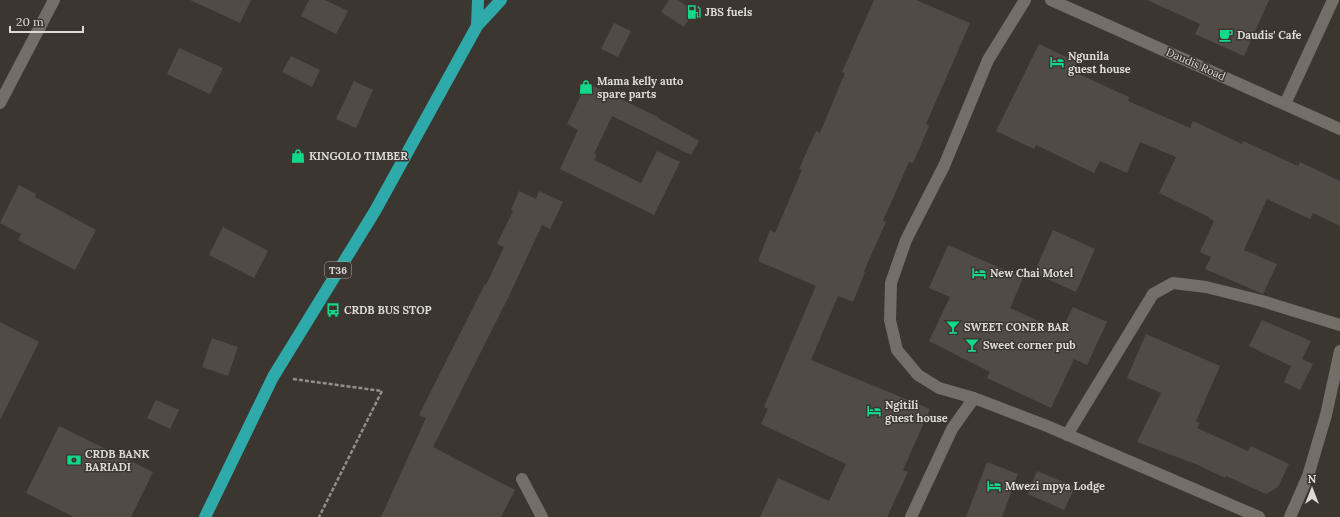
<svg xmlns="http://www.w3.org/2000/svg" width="1340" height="517" font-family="Lora,serif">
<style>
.building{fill:#504c45}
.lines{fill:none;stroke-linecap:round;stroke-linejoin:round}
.path{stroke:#938e8a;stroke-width:2.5;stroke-dasharray:4 2;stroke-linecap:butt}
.minor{stroke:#746e68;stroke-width:12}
.highway{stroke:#2faaaa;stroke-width:12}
.labels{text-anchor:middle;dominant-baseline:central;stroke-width:3;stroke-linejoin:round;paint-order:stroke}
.shield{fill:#3c3631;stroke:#ada9a5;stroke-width:1}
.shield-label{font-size:10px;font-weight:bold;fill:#dedad7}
.poi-label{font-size:11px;font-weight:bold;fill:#dedad7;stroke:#3c3631;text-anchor:start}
.street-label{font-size:11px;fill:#dedad7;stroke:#3c3631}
</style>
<rect width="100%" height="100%" fill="#3c3631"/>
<path class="building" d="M 190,0 L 251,0 L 240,23 Z
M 309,0 L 325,0 L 348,11 L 336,34 L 301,16 Z
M 669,0 L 678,0 L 694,11 L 684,27 L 661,12 Z
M 874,0 L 916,0 L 970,23 L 926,124 L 929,126 L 913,163 L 909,162 L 883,221 L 886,222 L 864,271 L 865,272 L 853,302 L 838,296 L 811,360 L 930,409 L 903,470 L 908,472 L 887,517 L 760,517 L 778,478 L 829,501 L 846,464 L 761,424 L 768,409 L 764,407 L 816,286 L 758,261 L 770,230 L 775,233 L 802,170 L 799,169 L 816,131 L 820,133 L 845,73 L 842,72 Z
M 1147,0 L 1269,0 L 1244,56 L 1195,34 L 1200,24 Z
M 614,23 L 631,31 L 618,57 L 601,49 Z
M 1039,44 L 1077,62 L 1072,71 L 1129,97 L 1128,101 L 1190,128 L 1193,121 L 1242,144 L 1243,141 L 1298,166 L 1300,162 L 1340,181 L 1340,226 L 1313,213 L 1310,219 L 1267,199 L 1244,250 L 1277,264 L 1263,294 L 1205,269 L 1211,257 L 1200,252 L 1214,221 L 1209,218 L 1209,217 L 1159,193 L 1176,157 L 1140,142 L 1127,173 L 1100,161 L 1094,173 L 1036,145 L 1034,149 L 996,131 Z
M 179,48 L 223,68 L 210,94 L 167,74 Z
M 291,56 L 320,70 L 312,87 L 282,72 Z
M 354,81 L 373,90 L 356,128 L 336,119 Z
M 587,83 L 658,117 L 658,118 L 699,141 L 691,155 L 612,116 L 594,154 L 597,155 L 594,160 L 641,183 L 657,151 L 680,162 L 654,215 L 560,169 L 578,130 L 567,124 Z
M 19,185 L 36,194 L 35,197 L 96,230 L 75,270 L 18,240 L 21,234 L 0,223 Z
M 519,191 L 536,199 L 539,191 L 563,202 L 550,229 L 542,225 L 509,296 L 433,447 L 515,490 L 501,517 L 381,517 L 426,418 L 419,415 L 485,284 L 486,285 L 504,247 L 497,244 L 513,211 L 511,210 Z
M 223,227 L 268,251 L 254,278 L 209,255 Z
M 1053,230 L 1095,249 L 1076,292 L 1034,273 Z
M 948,245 L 1023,278 L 1010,308 L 1061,331 L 1073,307 L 1107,322 L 1087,365 L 1074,359 L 1051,408 L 987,378 L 990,372 L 929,341 L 950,297 L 929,288 Z
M 1262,320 L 1311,341 L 1302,359 L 1313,364 L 1300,390 L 1284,382 L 1291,366 L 1249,346 Z
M 0,322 L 39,342 L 0,420 Z
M 1146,334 L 1220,366 L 1196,421 L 1200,423 L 1197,428 L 1248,451 L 1251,446 L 1289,464 L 1278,487 L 1266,494 L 1226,476 L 1225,478 L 1198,465 L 1137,442 L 1161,393 L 1127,378 Z
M 212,338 L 238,347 L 228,376 L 202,367 Z
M 156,400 L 179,410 L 170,429 L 147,418 Z
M 59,426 L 153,472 L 131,517 L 74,517 L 26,493 Z
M 987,462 L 1018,474 L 1002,517 L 966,517 Z
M 1037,471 L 1075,487 L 1064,510 L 1028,494 Z"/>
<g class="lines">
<path class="path" d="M 293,379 L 382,391 L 319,517"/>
<path class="minor" d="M 1025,0 L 988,60 L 944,166 L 906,240 L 891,283 L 890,320 L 897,350 L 918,375 L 939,388 L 974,398 L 1047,426 L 1259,517
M 1051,0 L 1340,129
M 0,103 L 54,0
M 1285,104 L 1333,0
M 1067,435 L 1153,294 L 1173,283 L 1206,287 L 1262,301 L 1340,325
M 522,479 L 542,517
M 911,517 L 952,429 L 974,398
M 1290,517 L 1308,476 L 1326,415 L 1340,351"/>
<path class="highway" d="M 477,26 L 478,0
M 205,517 L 273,377 L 375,211 L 477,26 L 501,0"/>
</g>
<defs>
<symbol id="fuel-bare" viewBox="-9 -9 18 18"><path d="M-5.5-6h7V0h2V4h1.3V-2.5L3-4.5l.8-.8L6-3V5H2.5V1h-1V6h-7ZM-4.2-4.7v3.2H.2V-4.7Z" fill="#12d98a" stroke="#3c3631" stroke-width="2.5" paint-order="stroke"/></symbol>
<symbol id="cafe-bare" viewBox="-9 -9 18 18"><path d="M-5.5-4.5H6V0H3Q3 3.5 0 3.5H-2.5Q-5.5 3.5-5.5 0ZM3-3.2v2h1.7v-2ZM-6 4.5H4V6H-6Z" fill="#12d98a" stroke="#3c3631" stroke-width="2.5" paint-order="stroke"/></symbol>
<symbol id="hotel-bare" viewBox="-9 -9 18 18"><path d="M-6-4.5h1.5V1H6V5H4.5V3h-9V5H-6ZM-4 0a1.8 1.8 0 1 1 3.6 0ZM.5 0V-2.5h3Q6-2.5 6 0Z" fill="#12d98a" stroke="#3c3631" stroke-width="2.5" paint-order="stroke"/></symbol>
<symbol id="shop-bare" viewBox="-9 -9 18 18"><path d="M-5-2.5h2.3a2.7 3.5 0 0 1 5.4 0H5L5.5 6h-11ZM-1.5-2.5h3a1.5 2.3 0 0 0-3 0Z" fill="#12d98a" stroke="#3c3631" stroke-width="2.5" paint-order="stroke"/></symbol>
<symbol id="bus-bare" viewBox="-9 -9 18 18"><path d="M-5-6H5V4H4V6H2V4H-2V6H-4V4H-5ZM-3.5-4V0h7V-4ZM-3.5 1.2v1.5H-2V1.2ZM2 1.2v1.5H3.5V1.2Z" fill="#12d98a" stroke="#3c3631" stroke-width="2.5" paint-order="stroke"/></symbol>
<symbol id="bar-bare" viewBox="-9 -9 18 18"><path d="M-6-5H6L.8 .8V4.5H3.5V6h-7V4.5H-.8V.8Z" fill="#12d98a" stroke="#3c3631" stroke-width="2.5" paint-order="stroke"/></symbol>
<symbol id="bank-bare" viewBox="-9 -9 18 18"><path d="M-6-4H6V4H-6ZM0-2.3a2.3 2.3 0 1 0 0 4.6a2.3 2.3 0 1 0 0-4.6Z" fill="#12d98a" stroke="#3c3631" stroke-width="2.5" paint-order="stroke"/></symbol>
</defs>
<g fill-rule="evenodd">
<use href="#fuel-bare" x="684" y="2" width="20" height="20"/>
<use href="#cafe-bare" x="1216" y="25" width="20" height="20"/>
<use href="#hotel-bare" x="1047" y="52" width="20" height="20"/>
<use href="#shop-bare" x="576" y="77" width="20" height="20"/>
<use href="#shop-bare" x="288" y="146" width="20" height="20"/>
<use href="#hotel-bare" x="969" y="263" width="20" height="20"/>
<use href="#bus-bare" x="323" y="300" width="20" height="20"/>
<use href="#bar-bare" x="943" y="317" width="20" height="20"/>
<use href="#bar-bare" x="962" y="335" width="20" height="20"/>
<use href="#hotel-bare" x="864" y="401" width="20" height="20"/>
<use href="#bank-bare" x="64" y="450" width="20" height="20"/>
<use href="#hotel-bare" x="984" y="476" width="20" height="20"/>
</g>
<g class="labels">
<rect class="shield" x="325" y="262" width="26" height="16" rx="3"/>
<g class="shield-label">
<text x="338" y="270">T36</text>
</g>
<g class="poi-label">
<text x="705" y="12">JBS fuels</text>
<text x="1237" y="35">Daudis' Cafe</text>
<text x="1068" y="56">Ngunila<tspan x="1068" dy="13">guest house</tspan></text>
<text x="597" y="81">Mama kelly auto<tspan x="597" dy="13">spare parts</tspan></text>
<text x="309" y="156">KINGOLO TIMBER</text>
<text x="990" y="273">New Chai Motel</text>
<text x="344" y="310">CRDB BUS STOP</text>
<text x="964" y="327">SWEET CONER BAR</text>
<text x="983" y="345">Sweet corner pub</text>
<text x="885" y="405">Ngitili<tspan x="885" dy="13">guest house</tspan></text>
<text x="85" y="454">CRDB BANK<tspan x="85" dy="13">BARIADI</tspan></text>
<text x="1005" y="486">Mwezi mpya Lodge</text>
</g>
<g class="street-label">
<text transform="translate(1196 64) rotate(24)">Daudis Road</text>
</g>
</g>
<g transform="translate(1312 489)" stroke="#3c3631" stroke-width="3" paint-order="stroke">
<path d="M0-3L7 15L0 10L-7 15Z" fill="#dedad7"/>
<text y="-6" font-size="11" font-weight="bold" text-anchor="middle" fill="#dedad7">N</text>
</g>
<path d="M10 26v6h73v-6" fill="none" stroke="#dedad7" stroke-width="2"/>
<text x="16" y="26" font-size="12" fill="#dedad7" stroke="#3c3631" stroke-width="3" paint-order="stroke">20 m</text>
</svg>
